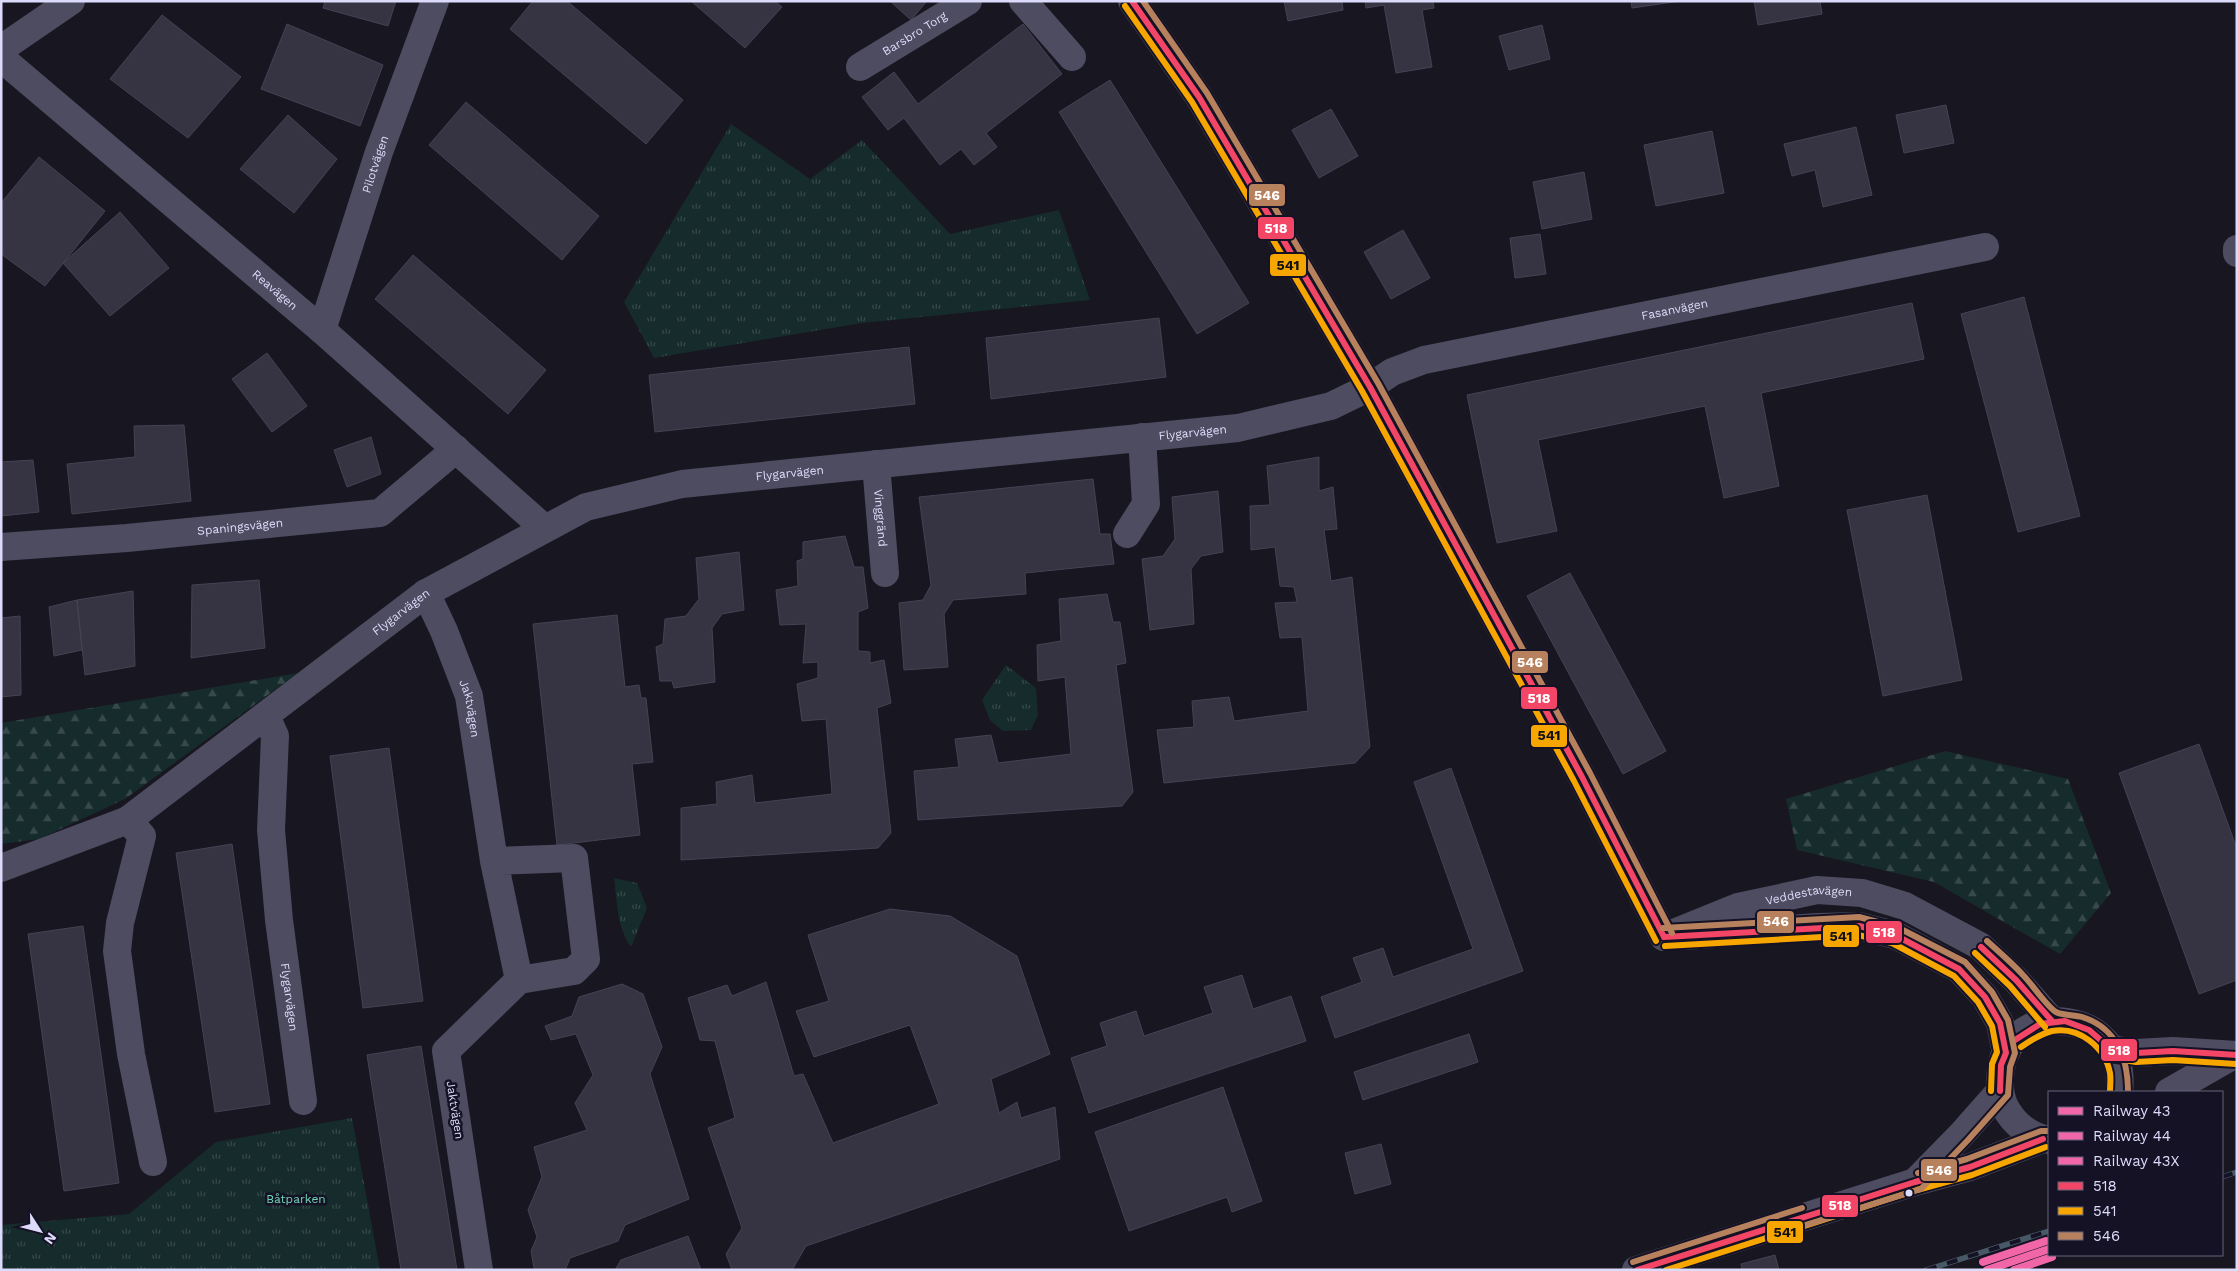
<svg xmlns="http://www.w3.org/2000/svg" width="2238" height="1271" font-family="'Work Sans',sans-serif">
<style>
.forest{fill:url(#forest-firs)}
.park{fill:url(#park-tufts)}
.building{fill:#363442;stroke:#454254}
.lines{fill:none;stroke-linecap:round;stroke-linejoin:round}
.minor{stroke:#4d4c60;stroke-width:28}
.rail-casing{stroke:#475967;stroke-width:5.5}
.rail{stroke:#151225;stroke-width:4;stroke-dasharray:11;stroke-linecap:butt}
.bus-1-casing{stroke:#151225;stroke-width:10}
.bus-2-casing{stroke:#151225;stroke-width:10}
.bus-3-casing{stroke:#151225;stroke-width:10}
.bus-1{stroke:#f34667;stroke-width:6}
.bus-2{stroke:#f7a600;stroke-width:6}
.bus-3{stroke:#b6815c;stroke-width:6}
.rail-1-casing{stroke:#151225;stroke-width:11}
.rail-2-casing{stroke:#151225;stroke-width:11}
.rail-3-casing{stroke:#151225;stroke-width:11}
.rail-1{stroke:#f166a7;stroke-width:8}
.rail-2{stroke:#f166a7;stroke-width:8}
.rail-3{stroke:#f166a7;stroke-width:8}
.bus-dot{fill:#dddbfb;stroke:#151225;stroke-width:2}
.labels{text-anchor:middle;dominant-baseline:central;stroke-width:5;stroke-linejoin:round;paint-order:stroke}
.street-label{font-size:12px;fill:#dddbfb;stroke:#151225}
.park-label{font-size:12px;fill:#6fd3b6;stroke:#151225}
.line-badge{stroke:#151225;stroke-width:2}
.badge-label{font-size:14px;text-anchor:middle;font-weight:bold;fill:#fff}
.pale-badge-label{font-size:14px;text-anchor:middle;font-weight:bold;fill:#111}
</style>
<defs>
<pattern id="forest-firs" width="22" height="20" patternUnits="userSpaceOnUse" patternTransform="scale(1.25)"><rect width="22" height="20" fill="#162b2b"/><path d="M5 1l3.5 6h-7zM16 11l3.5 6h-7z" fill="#37494b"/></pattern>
<pattern id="park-tufts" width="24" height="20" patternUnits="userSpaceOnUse" patternTransform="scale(1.25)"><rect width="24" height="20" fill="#162b2b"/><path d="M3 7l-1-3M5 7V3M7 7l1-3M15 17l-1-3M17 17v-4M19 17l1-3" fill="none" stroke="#37494b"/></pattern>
</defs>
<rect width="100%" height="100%" fill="#181621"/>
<path class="forest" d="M 298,673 L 125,799 L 39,839 L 1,844 L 1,723 Z
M 1945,751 L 2068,779 L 2111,893 L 2060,954 L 1934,882 L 1797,850 L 1786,799 Z"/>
<path class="park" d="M 731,124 L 810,179 L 862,140 L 950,234 L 1059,210 L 1090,300 L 862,323 L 654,358 L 624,302 Z
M 1006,665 L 1036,688 L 1038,715 L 1031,730 L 1003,731 L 990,720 L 982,700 Z
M 614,878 L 637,883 L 647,908 L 631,947 C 617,928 617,901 614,878 Z
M 352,1118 L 380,1270 L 1,1270 L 1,1225 L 129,1214 L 216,1142 Z"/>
<path class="building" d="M 325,1 L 396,1 L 388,26 L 323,8 Z
M 533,1 L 567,1 L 683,100 L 646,144 L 510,29 Z
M 691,1 L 775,1 L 782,7 L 745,48 Z
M 890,1 L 927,1 L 911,20 Z
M 1284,1 L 1342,1 L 1343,10 L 1288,21 Z
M 1365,1 L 1433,1 L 1434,8 L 1422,10 L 1432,67 L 1396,73 L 1384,5 L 1366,8 Z
M 1631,1 L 1681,1 L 1632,8 Z
M 1754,1 L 1820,1 L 1822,14 L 1758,25 Z
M 162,15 L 241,77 L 188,138 L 110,79 Z
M 287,24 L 383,65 L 360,126 L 261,89 Z
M 1023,24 L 1062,74 L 986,133 L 997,147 L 974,165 L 961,149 L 940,165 L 904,118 L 888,130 L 862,97 L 894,72 L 918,104 Z
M 1542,25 L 1550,59 L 1509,70 L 1499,36 Z
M 1110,80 L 1249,303 L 1197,334 L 1059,112 Z
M 466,102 L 599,216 L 562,260 L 429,145 Z
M 1946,105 L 1954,143 L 1904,153 L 1896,115 Z
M 1331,109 L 1358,156 L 1319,178 L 1292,130 Z
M 288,115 L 337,159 L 294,213 L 240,169 Z
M 1856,127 L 1872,195 L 1823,207 L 1815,170 L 1792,176 L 1784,144 Z
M 1712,131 L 1724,193 L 1656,206 L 1644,145 Z
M 39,157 L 105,211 L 45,286 L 1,254 L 1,203 Z
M 1584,172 L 1592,219 L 1542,229 L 1533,182 Z
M 120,212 L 169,268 L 110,316 L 63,263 Z
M 1403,230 L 1430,278 L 1391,299 L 1364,252 Z
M 1540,234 L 1546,274 L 1515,278 L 1510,238 Z
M 413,255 L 546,370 L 508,414 L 375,299 Z
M 2024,297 L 2080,516 L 2018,532 L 1961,314 Z
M 1912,303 L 1924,359 L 1761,393 L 1779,486 L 1724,498 L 1705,406 L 1538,440 L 1557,531 L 1497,543 L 1467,395 Z
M 1159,318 L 1166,377 L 991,399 L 986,338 Z
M 909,347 L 915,404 L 655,432 L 649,375 Z
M 267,353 L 307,406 L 272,432 L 232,379 Z
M 184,425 L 191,501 L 72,514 L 67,464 L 135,457 L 134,426 Z
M 371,437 L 381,474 L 347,487 L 334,450 Z
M 1319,457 L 1319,491 L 1333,487 L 1337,529 L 1324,530 L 1331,581 L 1352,577 L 1370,747 L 1355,763 L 1164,783 L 1157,730 L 1194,727 L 1192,701 L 1229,697 L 1234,721 L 1308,711 L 1302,637 L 1280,638 L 1275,603 L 1297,602 L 1294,587 L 1280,586 L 1275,547 L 1251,550 L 1250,506 L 1270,505 L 1267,466 Z
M 33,460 L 39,512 L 1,516 L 1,462 Z
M 1093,479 L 1100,534 L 1110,534 L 1114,564 L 1025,573 L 1026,594 L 953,600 L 944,614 L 948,667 L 904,670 L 899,603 L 923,600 L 931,585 L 919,497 Z
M 1218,491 L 1223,552 L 1201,556 L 1191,569 L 1194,624 L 1150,630 L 1142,559 L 1163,556 L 1175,539 L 1172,497 Z
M 1927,495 L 1962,680 L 1883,696 L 1847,510 Z
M 845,536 L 854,567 L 863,567 L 868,608 L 858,612 L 858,651 L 870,652 L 870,663 L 884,660 L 891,703 L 877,708 L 891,833 L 878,848 L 681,860 L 681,808 L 717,804 L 716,782 L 752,775 L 755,803 L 832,794 L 826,719 L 802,721 L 797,684 L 818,678 L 818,662 L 803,663 L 806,624 L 780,625 L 776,590 L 798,586 L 797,561 L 803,559 L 803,542 Z
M 739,552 L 744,610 L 722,614 L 712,628 L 715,682 L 674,688 L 672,681 L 660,681 L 656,647 L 663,644 L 665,619 L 686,616 L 699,599 L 696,558 Z
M 1570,573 L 1666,751 L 1623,774 L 1527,596 Z
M 259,580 L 265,648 L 191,658 L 192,585 Z
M 133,591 L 135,666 L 85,675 L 77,600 Z
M 1107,594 L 1113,622 L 1120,622 L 1126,663 L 1116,665 L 1133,792 L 1122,806 L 918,820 L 914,771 L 959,767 L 955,739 L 991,735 L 998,763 L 1071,754 L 1065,677 L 1038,681 L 1037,645 L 1061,641 L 1059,599 Z
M 77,600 L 82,650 L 54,656 L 49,607 Z
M 617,615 L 625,687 L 639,685 L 641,698 L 646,698 L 653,762 L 632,764 L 640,835 L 557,845 L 533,624 Z
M 20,616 L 21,695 L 1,697 L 1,618 Z
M 2199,744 L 2237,849 L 2237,980 L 2199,994 L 2119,773 Z
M 389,748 L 423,1001 L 363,1008 L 330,756 Z
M 1451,768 L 1523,971 L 1335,1038 L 1321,997 L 1362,982 L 1353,958 L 1383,948 L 1393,977 L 1473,949 L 1414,782 Z
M 232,844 L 270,1104 L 215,1112 L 176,853 Z
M 890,909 L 950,916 L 1017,956 L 1050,1054 L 991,1079 L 999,1113 L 1017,1102 L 1021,1118 L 1055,1107 L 1060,1159 L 806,1246 L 792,1270 L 732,1270 L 726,1254 L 742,1228 L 708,1128 L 735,1118 L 715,1041 L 700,1040 L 688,998 L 727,985 L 732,996 L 766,982 L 794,1076 L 803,1074 L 833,1143 L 939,1104 L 910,1025 L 814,1057 L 796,1011 L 829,1001 L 808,935 Z
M 83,926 L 119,1183 L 64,1191 L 28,934 Z
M 1242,975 L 1253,1009 L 1291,996 L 1306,1041 L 1089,1113 L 1071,1058 L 1107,1046 L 1100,1023 L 1136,1011 L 1144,1036 L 1213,1013 L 1204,987 Z
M 622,984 L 643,994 L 662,1047 L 650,1074 L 689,1199 L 625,1225 L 618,1241 L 570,1258 L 566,1268 L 563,1270 L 537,1270 L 534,1268 L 531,1251 L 537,1237 L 528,1210 L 542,1177 L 534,1147 L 587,1130 L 575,1103 L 593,1075 L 576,1034 L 551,1040 L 545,1026 L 572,1016 L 579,997 Z
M 1469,1034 L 1478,1062 L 1363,1100 L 1354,1072 Z
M 421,1046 L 457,1270 L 401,1270 L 367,1055 Z
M 1223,1087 L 1262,1201 L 1232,1212 L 1227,1197 L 1129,1231 L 1095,1132 Z
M 1381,1144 L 1391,1184 L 1355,1194 L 1345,1153 Z
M 688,1236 L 701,1270 L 615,1270 L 621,1260 Z
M 1775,1255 L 1779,1270 L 1742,1270 L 1741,1264 Z"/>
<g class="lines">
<g class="minor">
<path d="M 1023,1 L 1072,57"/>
<path d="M 1132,1 L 1199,97 L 1370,387 L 1582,777 L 1664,937"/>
<path d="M 1,49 L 71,1"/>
<path id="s1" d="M 1,58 L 322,330 L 544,528"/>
<path id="s2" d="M 860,67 L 968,1"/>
<path d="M 2237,249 L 2237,253"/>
<path id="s3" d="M 322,330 L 379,152 L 435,1"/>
<path id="s4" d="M 876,464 L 885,573"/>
<path d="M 1127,534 L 1146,504 L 1142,437"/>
<path id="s5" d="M 1,547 L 127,538 L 380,513 L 456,449"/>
<path id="s6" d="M 426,593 L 444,631 L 469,696 L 494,861 L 519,980 L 574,971 L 586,959 L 574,858 L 494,861"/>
<path id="s7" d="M 266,716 L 275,736 L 271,830 L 279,920 L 303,1101"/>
<path d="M 128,820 L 142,836 L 120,923 L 117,951 L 131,1054 L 153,1162"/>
<path id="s8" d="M 1,868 L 128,820 L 426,593 L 586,507 L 682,484 L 1238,428 L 1331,406 L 1370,387 L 1392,372 L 1424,360 L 1985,247"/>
<path d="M 1685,936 L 1817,927 L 1859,926 L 1895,935 L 1959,969 L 1985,997 L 2000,1023 L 2006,1053"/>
<path id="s9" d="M 1664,937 L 1738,907 L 1817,890 L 1862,893 L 1905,906 L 1980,946 L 2016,980 L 2052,1021"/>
<path d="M 2111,1049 L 2136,1053 L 2173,1051 L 2237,1055"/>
<path d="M 2169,1092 L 2232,1056"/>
<path d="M 2049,1140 C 2030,1137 2014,1124 2005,1107 C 1999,1095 1999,1082 2001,1069 C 2011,997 2129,1008 2119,1092"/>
<path d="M 1915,1182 L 1962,1134 L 2000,1091"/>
<path d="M 479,1270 L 446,1051 L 519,980"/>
<path d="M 1636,1270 L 1915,1182 L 1970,1167 L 2043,1139"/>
</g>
<defs>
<path id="rail" d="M 2222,1177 L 2237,1172
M 1926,1270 L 2049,1231"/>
</defs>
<use href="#rail" class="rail-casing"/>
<use href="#rail" class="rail"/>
<defs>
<path id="bus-1" d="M 1132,1 L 1199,97 L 1370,387 L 1582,777 L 1664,937
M 1664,937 L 1859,926 L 1895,935 L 1959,969 L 1985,997 L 2000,1023 L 2006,1053 L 2001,1065 L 2000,1091
M 1981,947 L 2016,980 L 2052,1021
M 2015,1040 L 2040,1024 L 2065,1021 L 2089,1030 L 2111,1049 L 2136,1053 L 2173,1051 L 2237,1055
M 1637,1270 L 1915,1182 L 1970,1167 L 2043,1139"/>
<path id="bus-2" d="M 1125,6 L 1192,102 L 1362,391 L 1574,781 L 1656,941
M 1665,946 L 1858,935 L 1892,943 L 1954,976 L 1978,1002 L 1992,1026 L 1997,1052 L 1992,1064 L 1991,1091
M 1975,953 L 2010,986 L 2045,1027
M 2021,1047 C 2031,1040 2040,1034 2052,1031 C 2079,1026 2105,1047 2110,1073 C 2111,1079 2110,1086 2110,1092
M 2110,1058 L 2136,1062 L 2173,1060 L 2236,1064
M 1666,1270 L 1917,1190 L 1972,1175 L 2046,1147"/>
<path id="bus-3" d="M 1143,1 L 1207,93 L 1378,383 L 1590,773 L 1672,933
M 1663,928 L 1859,917 L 1897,927 L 1965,962 L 1992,992 L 2008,1020 L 2015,1053 L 2010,1067 L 2008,1095 L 1968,1140 L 1921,1189 L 1767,1237
M 1987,941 C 1999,952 2012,963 2023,975 C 2031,983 2048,1008 2056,1012 C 2060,1015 2076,1015 2082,1017 C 2117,1028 2128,1059 2128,1092
M 1918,1173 L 1967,1159 L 2041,1131 L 2049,1131
M 1633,1262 L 1802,1208"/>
</defs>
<use href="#bus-1" class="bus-1-casing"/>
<use href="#bus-2" class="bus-2-casing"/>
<use href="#bus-3" class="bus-3-casing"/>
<use href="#bus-1" class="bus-1"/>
<use href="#bus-2" class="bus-2"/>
<use href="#bus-3" class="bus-3"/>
<defs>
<path id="rail-1" d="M 1987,1270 L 2049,1249"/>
<path id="rail-2" d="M 2014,1270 L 2052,1257"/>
<path id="rail-3" d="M 1983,1262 L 2046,1241"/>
</defs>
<use href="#rail-1" class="rail-1-casing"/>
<use href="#rail-2" class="rail-2-casing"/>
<use href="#rail-3" class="rail-3-casing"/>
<use href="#rail-1" class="rail-1"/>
<use href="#rail-2" class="rail-2"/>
<use href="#rail-3" class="rail-3"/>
</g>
<circle class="bus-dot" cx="1909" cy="1193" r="4.5"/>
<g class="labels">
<g class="street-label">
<text stroke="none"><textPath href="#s2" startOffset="64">Barsbro Torg</textPath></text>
<text stroke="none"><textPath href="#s3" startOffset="174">Pilotvägen</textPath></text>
<text stroke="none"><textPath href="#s1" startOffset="359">Reavägen</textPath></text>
<text stroke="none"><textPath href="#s8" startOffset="1805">Fasanvägen</textPath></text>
<text stroke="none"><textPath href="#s8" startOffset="1304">Flygarvägen</textPath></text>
<text stroke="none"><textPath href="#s8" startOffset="899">Flygarvägen</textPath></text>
<text stroke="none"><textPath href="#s4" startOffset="54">Vinggränd</textPath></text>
<text stroke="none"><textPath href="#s5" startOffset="240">Spaningsvägen</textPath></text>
<text stroke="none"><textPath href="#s8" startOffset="479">Flygarvägen</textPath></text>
<text stroke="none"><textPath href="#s6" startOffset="124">Jaktvägen</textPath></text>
<text stroke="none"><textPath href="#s9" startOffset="152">Veddestavägen</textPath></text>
<text stroke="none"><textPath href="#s7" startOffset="284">Flygarvägen</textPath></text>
<text transform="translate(455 1110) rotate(81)">Jaktvägen</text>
</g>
<g class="park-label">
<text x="296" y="1199">Båtparken</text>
</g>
</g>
<g class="line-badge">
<rect x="1248" y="183" width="38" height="24" rx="5" fill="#b6815c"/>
<rect x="1257" y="216" width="38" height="24" rx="5" fill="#f34667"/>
<rect x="1269" y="253" width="38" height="24" rx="5" fill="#f7a600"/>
<rect x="1511" y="650" width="38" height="24" rx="5" fill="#b6815c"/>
<rect x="1520" y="686" width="38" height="24" rx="5" fill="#f34667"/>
<rect x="1530" y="724" width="38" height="24" rx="5" fill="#f7a600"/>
<rect x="1756" y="910" width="39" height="24" rx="5" fill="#b6815c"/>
<rect x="1865" y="920" width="38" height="24" rx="5" fill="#f34667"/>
<rect x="1822" y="924" width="38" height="24" rx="5" fill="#f7a600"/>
<rect x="2100" y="1038" width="38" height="24" rx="5" fill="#f34667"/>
<rect x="1920" y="1158" width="38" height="24" rx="5" fill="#b6815c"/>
<rect x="1821" y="1194" width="38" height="24" rx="5" fill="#f34667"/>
<rect x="1766" y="1220" width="38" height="24" rx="5" fill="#f7a600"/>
</g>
<g class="badge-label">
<text x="1267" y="200">546</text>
<text x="1276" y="233">518</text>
<text x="1530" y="667">546</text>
<text x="1539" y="703">518</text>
<text x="1776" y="926">546</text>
<text x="1884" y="937">518</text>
<text x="2119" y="1055">518</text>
<text x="1939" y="1175">546</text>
<text x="1840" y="1210">518</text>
</g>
<g class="pale-badge-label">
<text x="1288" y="270">541</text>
<text x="1549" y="740">541</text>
<text x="1841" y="941">541</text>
<text x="1785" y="1237">541</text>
</g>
<rect width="2238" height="1271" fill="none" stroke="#dddbfb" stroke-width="5"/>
<rect x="2048" y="1091" width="175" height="165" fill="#151225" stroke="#65627b"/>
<rect x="2058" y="1107" width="25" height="8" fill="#f166a7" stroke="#65627b"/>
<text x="2093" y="1116" font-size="15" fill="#dddbfb">Railway 43</text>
<rect x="2058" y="1132" width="25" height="8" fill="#f166a7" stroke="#65627b"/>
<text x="2093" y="1141" font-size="15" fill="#dddbfb">Railway 44</text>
<rect x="2058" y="1157" width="25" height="8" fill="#f166a7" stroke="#65627b"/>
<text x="2093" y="1166" font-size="15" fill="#dddbfb">Railway 43X</text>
<rect x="2058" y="1182" width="25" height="8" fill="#f34667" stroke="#65627b"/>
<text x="2093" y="1191" font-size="15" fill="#dddbfb">518</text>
<rect x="2058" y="1207" width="25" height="8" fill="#f7a600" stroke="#65627b"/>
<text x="2093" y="1216" font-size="15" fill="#dddbfb">541</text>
<rect x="2058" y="1232" width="25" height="8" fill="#b6815c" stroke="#65627b"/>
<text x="2093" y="1241" font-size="15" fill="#dddbfb">546</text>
<g transform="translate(40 1231) rotate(126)" stroke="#151225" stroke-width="4" paint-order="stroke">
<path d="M0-4L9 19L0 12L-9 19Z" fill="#dddbfb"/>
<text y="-8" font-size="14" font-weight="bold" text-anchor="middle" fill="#dddbfb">N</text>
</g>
</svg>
